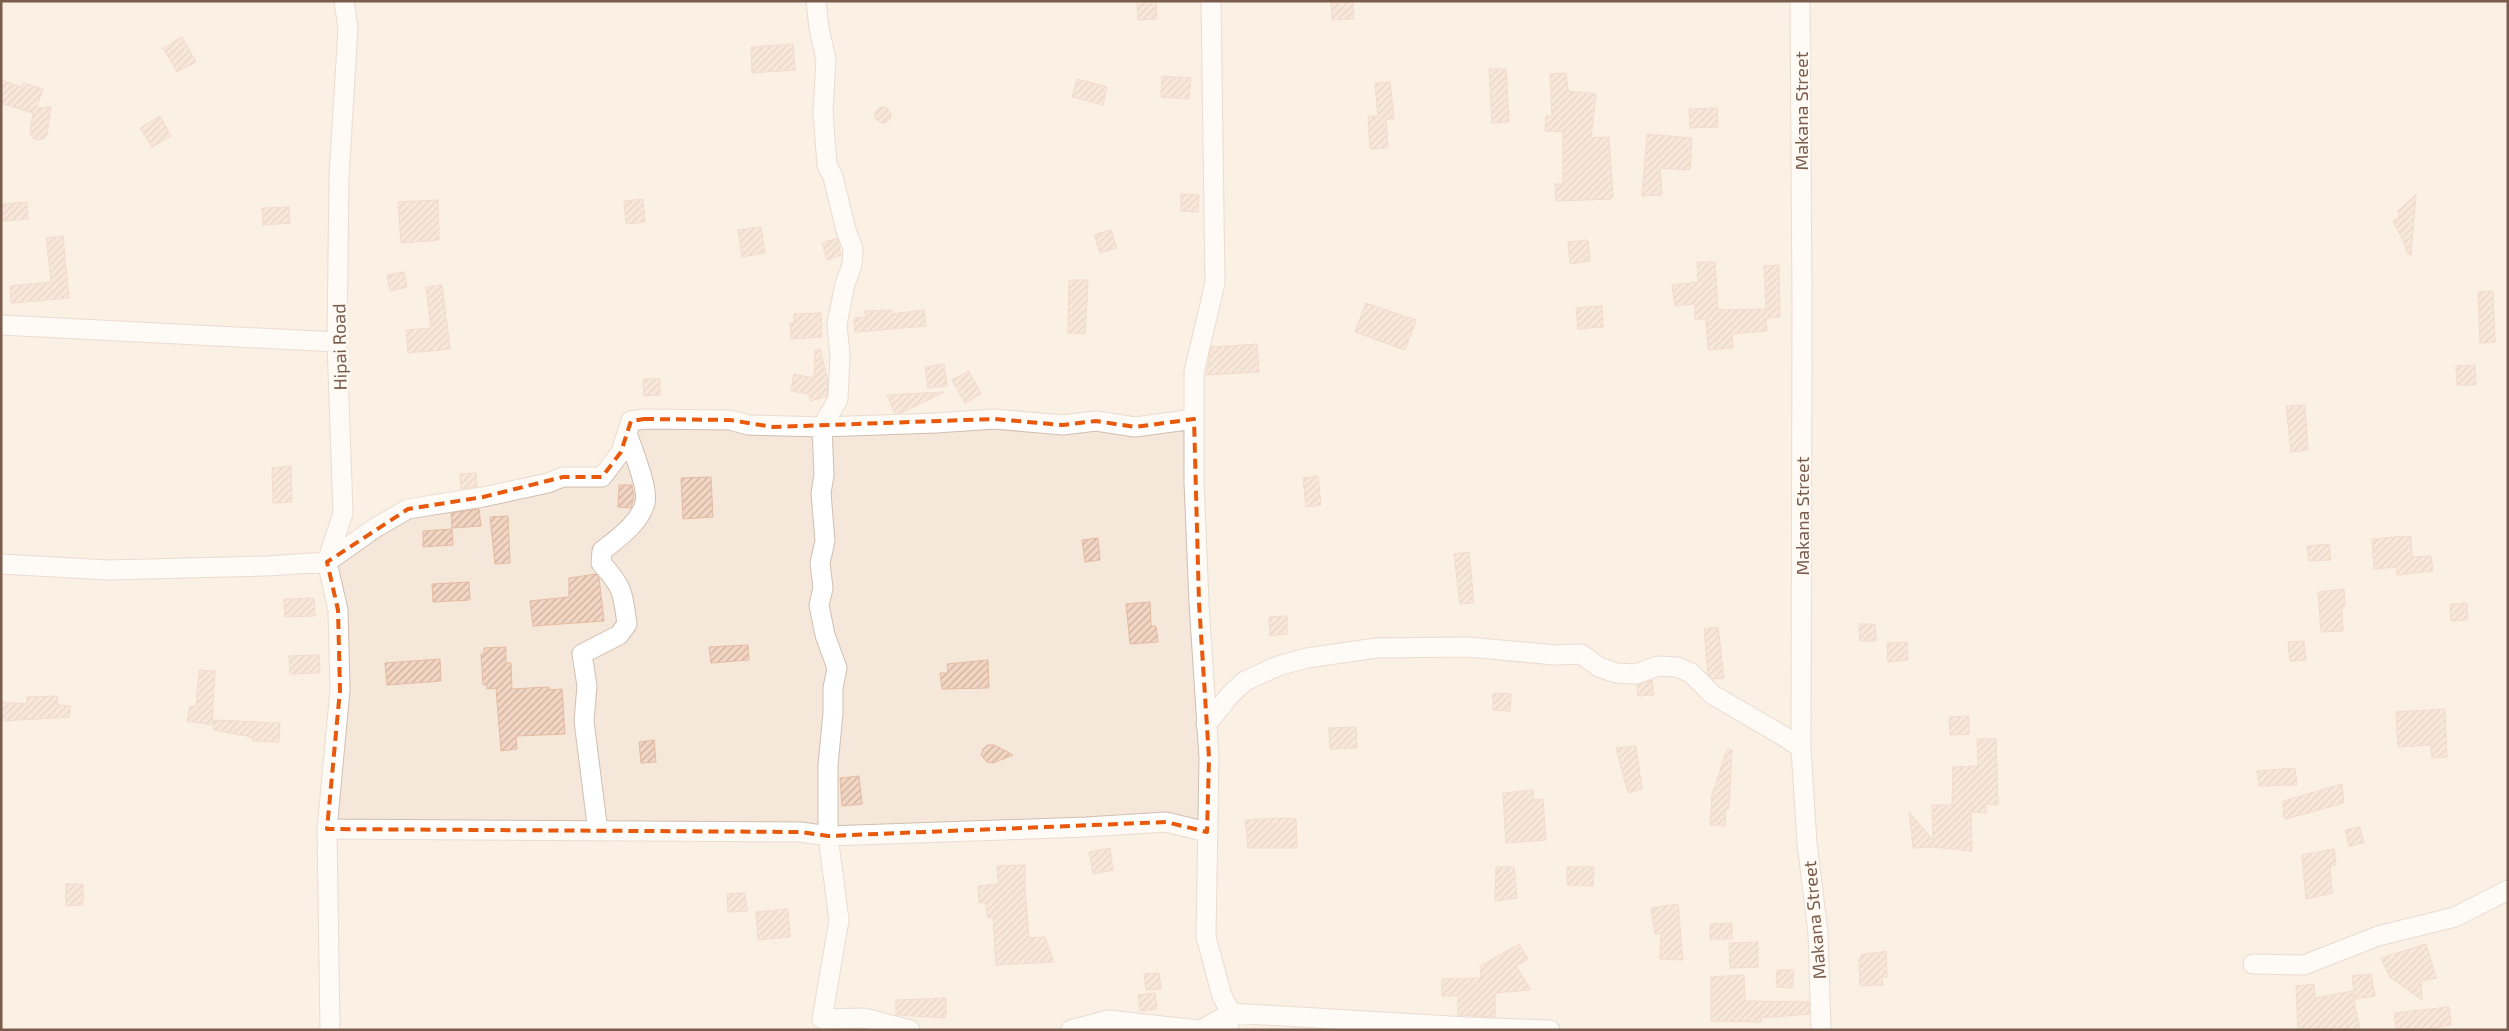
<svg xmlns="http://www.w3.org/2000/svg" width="2509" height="1031" font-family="'Exo 2',sans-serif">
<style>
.residential{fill:#f5e8da}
.building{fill:url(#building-hatch);stroke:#e6bba3}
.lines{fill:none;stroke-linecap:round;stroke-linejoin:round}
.street-casing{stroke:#d1beb0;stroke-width:21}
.street{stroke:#fff;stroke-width:19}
.marked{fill:none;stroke:#e8590c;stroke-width:4;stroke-dasharray:10 6;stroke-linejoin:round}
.labels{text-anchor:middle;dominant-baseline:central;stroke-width:5;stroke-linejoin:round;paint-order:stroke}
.street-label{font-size:18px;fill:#7a5c4d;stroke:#fffaf3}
</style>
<defs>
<pattern id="building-hatch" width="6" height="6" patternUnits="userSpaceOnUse" patternTransform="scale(1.25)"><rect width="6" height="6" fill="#f3d5c3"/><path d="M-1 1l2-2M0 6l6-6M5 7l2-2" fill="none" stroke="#cab0a1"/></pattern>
</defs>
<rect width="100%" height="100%" fill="#fdf6ec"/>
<path class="residential" d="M 1,1 L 2508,1 L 2508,1030 L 1,1030 Z"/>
<path class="building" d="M 1137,1 L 1156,1 L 1157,19 L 1138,20 Z
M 1353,2 L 1354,19 L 1332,20 L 1331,3 Z
M 182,37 L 196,62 L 177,72 L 163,48 Z
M 793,44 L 795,70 L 752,73 L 751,47 Z
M 1489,69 L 1506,69 L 1509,122 L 1492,123 Z
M 1566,73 L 1568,91 L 1596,94 L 1591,138 L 1609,137 L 1613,197 L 1610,197 L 1611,199 L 1556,201 L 1555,184 L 1563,184 L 1563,132 L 1545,131 L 1546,116 L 1552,116 L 1550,74 Z
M 1162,76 L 1191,78 L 1189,99 L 1161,97 Z
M 1077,79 L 1107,87 L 1103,105 L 1072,97 Z
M 1,80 L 22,87 L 23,83 L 43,89 L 36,108 L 51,107 L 47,135 L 43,139 L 35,140 L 32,137 L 30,133 L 33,113 L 1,103 Z
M 1390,82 L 1394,119 L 1386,119 L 1388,148 L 1370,149 L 1368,116 L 1378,117 L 1375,83 Z
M875 115a8 8 0 1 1 16 0a8 8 0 1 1-16 0Z
M 1717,108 L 1718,127 L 1690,128 L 1689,109 Z
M 160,116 L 171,136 L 152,147 L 140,128 Z
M 1647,134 L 1692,138 L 1690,170 L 1660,168 L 1662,195 L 1642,196 Z
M 1181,194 L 1199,195 L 1198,212 L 1181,211 Z
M 2416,194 L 2411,253 L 2411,256 L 2407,253 L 2405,245 L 2393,221 L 2399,218 L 2398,211 Z
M 643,199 L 645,222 L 626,224 L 624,201 Z
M 438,200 L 439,240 L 401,243 L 398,202 Z
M 27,202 L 28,219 L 3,221 L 2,204 Z
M 289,207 L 290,223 L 263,225 L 262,208 Z
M 761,227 L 765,253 L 742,257 L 738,230 Z
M 1111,230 L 1117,248 L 1100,253 L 1094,235 Z
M 63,236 L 69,298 L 11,303 L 10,286 L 51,282 L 46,238 Z
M 837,238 L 841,255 L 827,260 L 822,243 Z
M 1588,240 L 1590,261 L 1570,264 L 1568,242 Z
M 1697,262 L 1715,262 L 1718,310 L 1766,309 L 1764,266 L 1779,265 L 1780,317 L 1766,318 L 1767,331 L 1732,334 L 1733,348 L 1708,350 L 1706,319 L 1695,319 L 1695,304 L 1675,306 L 1672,285 L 1698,282 Z
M 404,272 L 407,287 L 390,291 L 387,275 Z
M 1069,280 L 1088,280 L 1085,334 L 1068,333 Z
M 442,285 L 450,349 L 408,353 L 406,330 L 431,328 L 426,287 Z
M 2493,291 L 2495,342 L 2480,343 L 2478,292 Z
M 1366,303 L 1416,320 L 1405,350 L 1355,332 Z
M 1602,306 L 1603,327 L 1578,329 L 1576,308 Z
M 892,310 L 892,314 L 924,310 L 926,326 L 855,332 L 854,318 L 866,317 L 865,311 Z
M 821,313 L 822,337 L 791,339 L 790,323 L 794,323 L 794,314 Z
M 1257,344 L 1259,372 L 1206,375 L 1211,347 Z
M 820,349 L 828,381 L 827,396 L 810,401 L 809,394 L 791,391 L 794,374 L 814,378 L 815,350 Z
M 944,364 L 947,386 L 928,388 L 925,367 Z
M 2475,365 L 2476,385 L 2457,385 L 2456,366 Z
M 969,371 L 981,394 L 965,403 L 952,380 Z
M 643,379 L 660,379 L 660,395 L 644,396 Z
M 944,392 L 901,413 L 895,413 L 887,395 Z
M 2305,405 L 2308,450 L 2291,452 L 2286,406 Z
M 291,466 L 292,502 L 273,503 L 272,468 Z
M 476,473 L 477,487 L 461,489 L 460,474 Z
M 1318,476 L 1321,505 L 1306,507 L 1303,478 Z
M 711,477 L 713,517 L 683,519 L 681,478 Z
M 619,485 L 632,485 L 634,497 L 631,508 L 618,507 Z
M 479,509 L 481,526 L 452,528 L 451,513 Z
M 508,516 L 510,563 L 495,564 L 490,517 Z
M 452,529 L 453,545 L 423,547 L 423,531 Z
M 2411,536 L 2412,557 L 2431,556 L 2433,571 L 2397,575 L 2396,567 L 2374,569 L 2372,539 Z
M 1098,538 L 1100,560 L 1085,562 L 1082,540 Z
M 2329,544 L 2331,560 L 2309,561 L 2307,546 Z
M 1469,552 L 1474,603 L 1460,604 L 1454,554 Z
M 596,574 L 599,578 L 604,621 L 533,626 L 530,601 L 569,597 L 569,578 Z
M 469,582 L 470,600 L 433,602 L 432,584 Z
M 2344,589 L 2345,606 L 2342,606 L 2343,631 L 2321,632 L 2318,592 Z
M 314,598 L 315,616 L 285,617 L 284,599 Z
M 1150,602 L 1151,626 L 1156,626 L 1158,642 L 1130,644 L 1126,604 Z
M 2467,603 L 2468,620 L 2451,621 L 2450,604 Z
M 1287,616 L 1287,634 L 1270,636 L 1269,617 Z
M 1859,624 L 1875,624 L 1876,641 L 1860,641 Z
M 1718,627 L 1724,678 L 1713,679 L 1708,674 L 1704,629 Z
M 2304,641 L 2306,660 L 2290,661 L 2288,642 Z
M 1907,642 L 1908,660 L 1888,662 L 1887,643 Z
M 748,645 L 749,660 L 711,663 L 709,647 Z
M 506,647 L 506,663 L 511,663 L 512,689 L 549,687 L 549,690 L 562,689 L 565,734 L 516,736 L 517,749 L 501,751 L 496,688 L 487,689 L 487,685 L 483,685 L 481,654 L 484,654 L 484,648 Z
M 319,655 L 320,673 L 290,674 L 289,656 Z
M 440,659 L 441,681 L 387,685 L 385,663 Z
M 988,660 L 989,688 L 942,689 L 940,673 L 948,673 L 947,664 Z
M 199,670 L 215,671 L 212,725 L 187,721 L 190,706 L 196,707 Z
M 1652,680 L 1654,695 L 1638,696 L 1637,685 Z
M 1493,693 L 1511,694 L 1510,711 L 1493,710 Z
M 57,696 L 58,705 L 70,706 L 70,717 L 1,721 L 1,702 L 27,704 L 27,697 Z
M 2445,709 L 2447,757 L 2432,758 L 2431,745 L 2398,747 L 2396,712 Z
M 1969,716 L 1969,734 L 1950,735 L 1949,717 Z
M 214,720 L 280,723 L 279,742 L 252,741 L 252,737 L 213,730 Z
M 1356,727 L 1357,748 L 1330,749 L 1329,728 Z
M 1977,739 L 1996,739 L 1998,805 L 1986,804 L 1986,813 L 1971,812 L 1972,851 L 1933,847 L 1913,848 L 1909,812 L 1933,840 L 1932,805 L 1952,805 L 1953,767 L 1978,766 Z
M 654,740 L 656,762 L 641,763 L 639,742 Z
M 987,745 L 994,745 L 1013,755 L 993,763 L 987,762 L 981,755 L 983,749 Z
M 1636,746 L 1642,789 L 1628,793 L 1616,748 Z
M 1727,749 L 1732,750 L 1729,809 L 1726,809 L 1725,826 L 1710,825 L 1712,795 Z
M 2295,768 L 2297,785 L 2259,786 L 2257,771 Z
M 859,776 L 862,804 L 842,806 L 840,778 Z
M 2342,784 L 2344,803 L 2286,819 L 2284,817 L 2283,801 Z
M 1533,790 L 1534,800 L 1543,799 L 1546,840 L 1506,843 L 1503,793 Z
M 1282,818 L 1296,819 L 1297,848 L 1248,848 L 1245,820 Z
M 2360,827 L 2364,843 L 2349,846 L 2345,830 Z
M 1110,848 L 1113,870 L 1093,874 L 1089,852 Z
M 2334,849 L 2336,865 L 2330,866 L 2332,893 L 2306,899 L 2302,855 Z
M 1025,865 L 1025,888 L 1029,938 L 1045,937 L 1054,962 L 996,965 L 993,917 L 988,918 L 985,902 L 979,903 L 978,886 L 998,884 L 997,866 Z
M 1496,867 L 1514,867 L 1517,898 L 1495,901 Z
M 1567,867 L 1594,867 L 1593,886 L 1567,885 Z
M 66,884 L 83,884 L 83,905 L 66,906 Z
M 745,893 L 747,911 L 728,912 L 727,894 Z
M 1678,904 L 1683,960 L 1660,959 L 1661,933 L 1655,934 L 1651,908 Z
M 788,909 L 790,937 L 758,940 L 756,912 Z
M 1732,923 L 1732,939 L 1710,939 L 1710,924 Z
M 1758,942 L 1758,967 L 1730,968 L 1729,943 Z
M 1519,944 L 1528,959 L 1516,966 L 1531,990 L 1495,993 L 1495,1017 L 1458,1015 L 1458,996 L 1442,996 L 1442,979 L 1481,978 L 1480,966 Z
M 2426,944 L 2436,978 L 2421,981 L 2422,1000 L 2390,977 L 2381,958 Z
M 1886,951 L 1887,977 L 1882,977 L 1883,985 L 1860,986 L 1859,959 L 1861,959 L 1861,955 Z
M 1777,970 L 1794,970 L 1793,988 L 1776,987 Z
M 1159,973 L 1161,989 L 1146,990 L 1144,974 Z
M 2371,974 L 2375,996 L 2355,999 L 2352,976 Z
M 1744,975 L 1745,1001 L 1809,1002 L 1809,1014 L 1761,1018 L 1761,1022 L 1711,1021 L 1711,977 Z
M 2314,984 L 2315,998 L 2352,991 L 2360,1030 L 2298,1030 L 2296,986 Z
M 1155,993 L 1157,1009 L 1140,1011 L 1138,995 Z
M 946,998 L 946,1018 L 896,1015 L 896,1000 Z
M 2449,1007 L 2451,1025 L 2421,1030 L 2396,1030 L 2394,1013 Z"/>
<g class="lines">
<defs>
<path id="street" d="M 816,1 L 819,28 L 826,60 L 823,112 L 827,165 L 833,177 L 846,230 L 853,249 L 852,265 L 845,284 L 837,324 L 840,356 L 838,399 L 822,427 L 936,423 L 994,419 L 1063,425 L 1096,421 L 1135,427 L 1194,419
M 1211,1 L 1215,283 L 1194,372 L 1194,482 L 1199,603 L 1209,758 L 1206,937 L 1222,996 L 1231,1013 L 1228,1030
M 1800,1 L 1802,303 L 1801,748 L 1807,843 L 1818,933 L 1821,1030
M 1,325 L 337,342
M 1,564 L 108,570 L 267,566 L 327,562 L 375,528 L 408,509 L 483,497 L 548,483 L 563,477 L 602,477 L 621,452 L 631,421 L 644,419 L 730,420 L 748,425 L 822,427 L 824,475 L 821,493 L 825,541 L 820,563 L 823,588 L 819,605 L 825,635 L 837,668 L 833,688 L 833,713 L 828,765 L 828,836 L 839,920 L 822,1019 L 864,1018 L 910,1030
M 1206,725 L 1230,695 L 1245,681 L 1278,666 L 1307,658 L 1376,648 L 1468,647 L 1555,655 L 1581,654 L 1599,667 L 1616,673 L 1636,674 L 1658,666 L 1677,667 L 1691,673 L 1713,695 L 1785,737 L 1801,748
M 327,829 L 801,832 L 828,836 L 1086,827 L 1166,822 L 1207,832
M 598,832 L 584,721 L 587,686 L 582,654 L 619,635 L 627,624 C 623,593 623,587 601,563 L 602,551 C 617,539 640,523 645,503 C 649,489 633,451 628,436
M 2253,964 L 2304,965 L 2378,936 L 2455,917 L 2508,890
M 330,1030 L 327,829 L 340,690 L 338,610 L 327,562 L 343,513 L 337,342 L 339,177 L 348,28 L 344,1
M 1071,1030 L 1108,1020 L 1199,1030
M 1201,1030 L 1231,1013 L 1467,1027 L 1550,1030"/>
</defs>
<use href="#street" class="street-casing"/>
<use href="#street" class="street"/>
</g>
<path d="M0 0H2509V1031H0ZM 644,419 L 730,420 L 773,427 L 994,419 L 1063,425 L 1096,421 L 1135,427 L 1194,419 L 1199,603 L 1209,758 L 1207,832 L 1166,822 L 828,836 L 801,832 L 327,829 L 340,690 L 338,610 L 327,562 L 408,509 L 483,497 L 563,477 L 602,477 L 621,452 L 631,421 Z" fill="#fdf6ec" fill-opacity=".55" fill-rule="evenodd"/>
<path class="marked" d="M 644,419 L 730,420 L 773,427 L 994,419 L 1063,425 L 1096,421 L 1135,427 L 1194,419 L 1199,603 L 1209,758 L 1207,832 L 1166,822 L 828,836 L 801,832 L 327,829 L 340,690 L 338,610 L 327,562 L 408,509 L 483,497 L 563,477 L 602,477 L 621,452 L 631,421 Z"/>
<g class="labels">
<g class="street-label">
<text transform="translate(1801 111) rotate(-90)">Makana Street</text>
<text transform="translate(339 347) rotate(-91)">Hipai Road</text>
<text transform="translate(1802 516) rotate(-90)">Makana Street</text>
<text transform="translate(1814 920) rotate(-95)">Makana Street</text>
</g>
</g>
<rect width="2509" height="1031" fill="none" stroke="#7a5c4d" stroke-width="5"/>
</svg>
